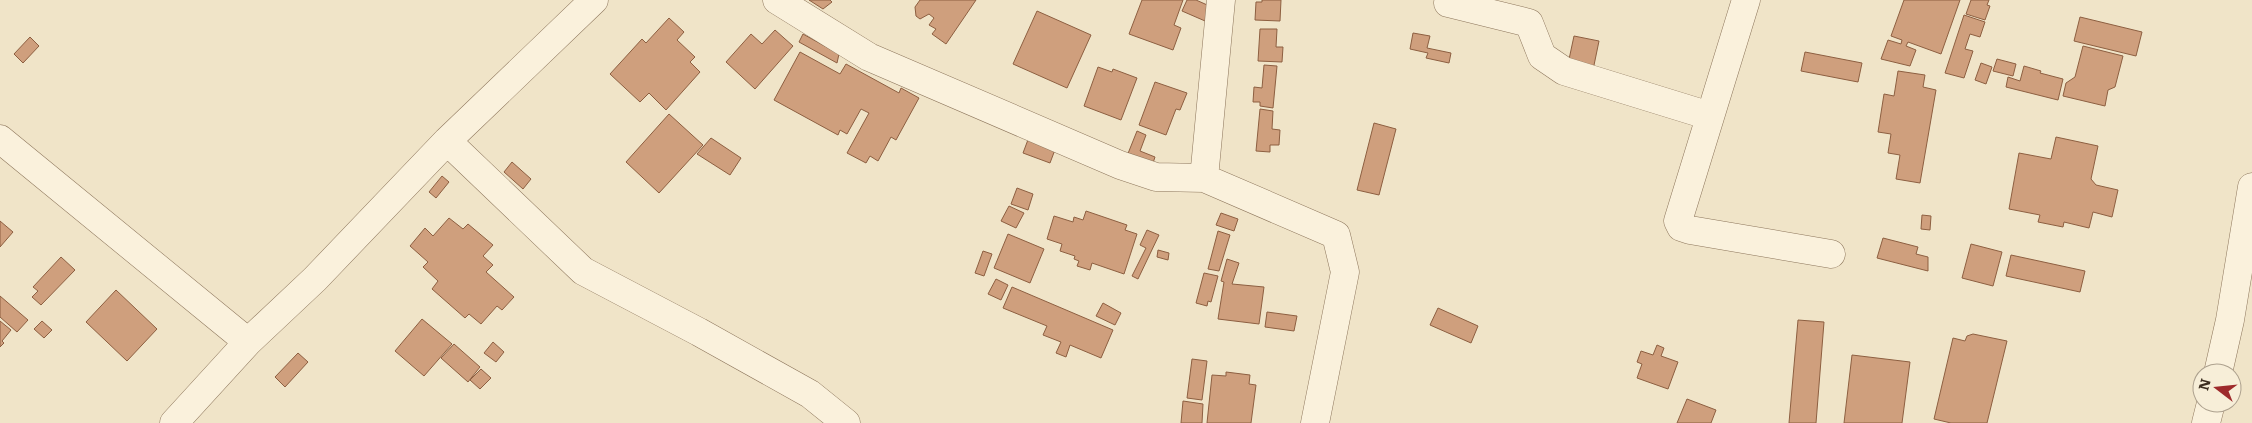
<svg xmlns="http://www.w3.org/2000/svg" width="2252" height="423" font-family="Literata,serif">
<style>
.building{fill:#cf9f7d;stroke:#8d5f41}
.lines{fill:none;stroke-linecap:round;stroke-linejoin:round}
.minor-casing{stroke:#8d765c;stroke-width:29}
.minor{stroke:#faf1dc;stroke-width:28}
</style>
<rect width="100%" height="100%" fill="#f0e4c8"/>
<path class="building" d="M 809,0 L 830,0 L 832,2 L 823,9 Z
M 920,0 L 976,0 L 946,44 L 932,34 L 936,29 L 929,25 L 934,18 L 929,14 L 920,19 L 916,16 L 915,7 Z
M 1142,0 L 1183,0 L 1174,25 L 1181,28 L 1173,50 L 1129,34 Z
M 1187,0 L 1196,0 L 1214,8 L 1212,24 L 1182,11 Z
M 1262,0 L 1281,0 L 1280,21 L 1255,20 L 1256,2 L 1262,2 Z
M 1904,0 L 1960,0 L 1941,54 L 1908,42 L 1906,46 L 1916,50 L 1910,66 L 1881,59 L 1888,40 L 1901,44 L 1902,40 L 1891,36 Z
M 1971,0 L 1989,0 L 1987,5 L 1990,6 L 1985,20 L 1966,14 Z
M 1037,11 L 1091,35 L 1067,88 L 1013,64 Z
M 1964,15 L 1985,22 L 1980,37 L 1970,34 L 1965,49 L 1973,51 L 1964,78 L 1945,73 Z
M 2080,17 L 2142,32 L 2136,56 L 2074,41 Z
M 669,18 L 684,32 L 677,40 L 695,57 L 690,62 L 700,72 L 666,110 L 649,93 L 640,102 L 610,74 L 642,39 L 646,43 Z
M 1260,29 L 1277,29 L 1276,47 L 1283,47 L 1282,62 L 1258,61 Z
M 775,30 L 793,46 L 755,89 L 726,62 L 751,34 L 762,44 Z
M 1413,33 L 1430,36 L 1427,48 L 1451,53 L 1449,63 L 1426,58 L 1428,53 L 1410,49 Z
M 803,34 L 839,54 L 837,63 L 799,42 Z
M 1574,36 L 1599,41 L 1593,70 L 1568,64 Z
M 30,37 L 39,46 L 23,63 L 14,54 Z
M 2083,46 L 2123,56 L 2115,87 L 2108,90 L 2105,106 L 2063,96 L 2066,83 L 2075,77 Z
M 800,52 L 840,74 L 846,64 L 899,93 L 901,88 L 919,98 L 896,140 L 891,137 L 878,161 L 870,156 L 866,163 L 847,153 L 869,113 L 861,109 L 847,134 L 840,130 L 838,135 L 774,100 Z
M 1805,52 L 1862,63 L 1858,82 L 1801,71 Z
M 1997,59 L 2016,64 L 2013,76 L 1993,71 Z
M 1981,63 L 1992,67 L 1986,84 L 1975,80 Z
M 1264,65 L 1277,66 L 1273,108 L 1260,106 L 1260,102 L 1253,102 L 1254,87 L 1262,88 Z
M 2024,66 L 2041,71 L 2040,73 L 2063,79 L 2058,100 L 2006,87 L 2008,77 L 2020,81 Z
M 1098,67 L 1112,72 L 1113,69 L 1137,78 L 1121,120 L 1084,106 Z
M 1898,71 L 1925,75 L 1923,87 L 1936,90 L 1920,183 L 1896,179 L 1900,155 L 1888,153 L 1891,134 L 1878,132 L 1884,94 L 1894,96 Z
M 1155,82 L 1187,93 L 1180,110 L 1176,109 L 1166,135 L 1139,125 Z
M 1260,109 L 1273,111 L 1272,129 L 1280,130 L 1279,145 L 1270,145 L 1270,152 L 1256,151 Z
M 669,114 L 703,145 L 659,193 L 626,162 Z
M 1374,123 L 1396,129 L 1379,195 L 1357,190 Z
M 1137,131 L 1146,135 L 1140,151 L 1155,157 L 1152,166 L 1127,156 Z
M 1029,137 L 1056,147 L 1050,163 L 1023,153 Z
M 2056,137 L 2098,146 L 2091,179 L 2096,185 L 2118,190 L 2112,217 L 2093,212 L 2089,228 L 2064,222 L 2063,227 L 2038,222 L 2040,215 L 2009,209 L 2019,153 L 2051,159 Z
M 711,138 L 741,158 L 730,175 L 697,154 Z
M 512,162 L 531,179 L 523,189 L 504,172 Z
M 442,176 L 449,182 L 436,198 L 429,192 Z
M 1017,188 L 1033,194 L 1028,210 L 1011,204 Z
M 1009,206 L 1024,213 L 1016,228 L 1001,221 Z
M 1086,211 L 1127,225 L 1125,230 L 1137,234 L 1124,274 L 1092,263 L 1090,270 L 1077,266 L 1079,261 L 1074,259 L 1075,256 L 1060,251 L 1062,244 L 1047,239 L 1054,216 L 1073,222 L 1074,217 L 1083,220 Z
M 1221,213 L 1238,219 L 1234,231 L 1216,225 Z
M 1922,215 L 1931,216 L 1930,230 L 1921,229 Z
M 449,218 L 463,229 L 468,224 L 493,245 L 483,256 L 493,265 L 486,272 L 514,297 L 502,310 L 497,306 L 481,324 L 469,314 L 465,318 L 432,289 L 438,281 L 423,267 L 428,262 L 410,246 L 425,228 L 433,236 Z
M 0,221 L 13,232 L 0,247 Z
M 1147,230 L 1159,235 L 1138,279 L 1132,276 L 1146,248 L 1140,245 Z
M 1218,231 L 1230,235 L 1219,271 L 1208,269 Z
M 1008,234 L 1044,249 L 1030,283 L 994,268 Z
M 1883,238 L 1918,247 L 1916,254 L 1928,257 L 1928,271 L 1877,258 Z
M 1971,244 L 2002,252 L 1993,286 L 1962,278 Z
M 1158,250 L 1169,253 L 1168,260 L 1157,257 Z
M 983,251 L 992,254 L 984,276 L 975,273 Z
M 2011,255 L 2085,271 L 2080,292 L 2006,276 Z
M 61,257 L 75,270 L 41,305 L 32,297 L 38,291 L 33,287 Z
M 1227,259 L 1239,263 L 1232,284 L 1264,287 L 1259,324 L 1218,319 L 1224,282 L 1221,281 Z
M 1204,273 L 1218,276 L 1211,302 L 1208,301 L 1207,306 L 1196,303 Z
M 996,279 L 1008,285 L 1001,300 L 988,294 Z
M 1012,287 L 1113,330 L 1101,358 L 1070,345 L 1066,357 L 1056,353 L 1061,342 L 1043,335 L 1047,326 L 1003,308 Z
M 116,290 L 157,329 L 127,361 L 86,322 Z
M 0,296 L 28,320 L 17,332 L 0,317 Z
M 1103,303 L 1121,313 L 1115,325 L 1096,316 Z
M 1438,308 L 1478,326 L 1471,343 L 1430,325 Z
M 1267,312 L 1297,316 L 1294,331 L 1265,327 Z
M 422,319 L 452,344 L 424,376 L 395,351 Z
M 1798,320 L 1824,322 L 1816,423 L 1789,423 Z
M 0,321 L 11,330 L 2,341 L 4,343 L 0,347 Z
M 42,321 L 52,330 L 44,338 L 34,329 Z
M 1973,334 L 2007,341 L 1987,423 L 1951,423 L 1934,419 L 1953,338 L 1965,341 L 1967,336 Z
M 493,342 L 504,352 L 496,362 L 484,353 Z
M 454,344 L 480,367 L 468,382 L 441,358 Z
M 1657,345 L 1664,348 L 1661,356 L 1678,362 L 1668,389 L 1637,378 L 1642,364 L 1637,362 L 1641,351 L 1653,355 Z
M 298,353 L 308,362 L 285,387 L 275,377 Z
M 1852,355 L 1910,362 L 1902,423 L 1844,423 Z
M 1192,359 L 1207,361 L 1202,400 L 1187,398 Z
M 481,369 L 491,378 L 480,389 L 470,380 Z
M 1226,372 L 1250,375 L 1249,384 L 1256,385 L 1251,423 L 1207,423 L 1212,375 L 1226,376 Z
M 1687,399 L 1716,410 L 1711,423 L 1677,423 Z
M 1183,401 L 1203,404 L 1202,423 L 1181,423 Z"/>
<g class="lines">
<defs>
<path id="minor" d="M 777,0 L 869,57 L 1120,165 L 1156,177 L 1204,178 L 1336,235 L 1345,272 L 1315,423
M 1746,0 L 1678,221 L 1681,227 L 1690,230 L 1831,254
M 1448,3 L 1529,23 L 1542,56 L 1564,71 L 1710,116
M 0,139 L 248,342
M 447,141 L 583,271 L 699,332 L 810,394 L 846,423
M 1204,178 L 1221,0
M 2218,373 L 2230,320 L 2252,187
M 174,423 L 248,342 L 315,279 L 447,141 L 594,0
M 2206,423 L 2211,403"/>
</defs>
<use href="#minor" class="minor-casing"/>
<use href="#minor" class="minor"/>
</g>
<g transform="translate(2217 388) rotate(286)"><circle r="24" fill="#f7eed8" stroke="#ada18e"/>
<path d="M0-4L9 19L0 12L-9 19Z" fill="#9e2a2b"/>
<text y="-8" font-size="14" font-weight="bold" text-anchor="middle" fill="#3d2e20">N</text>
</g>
</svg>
